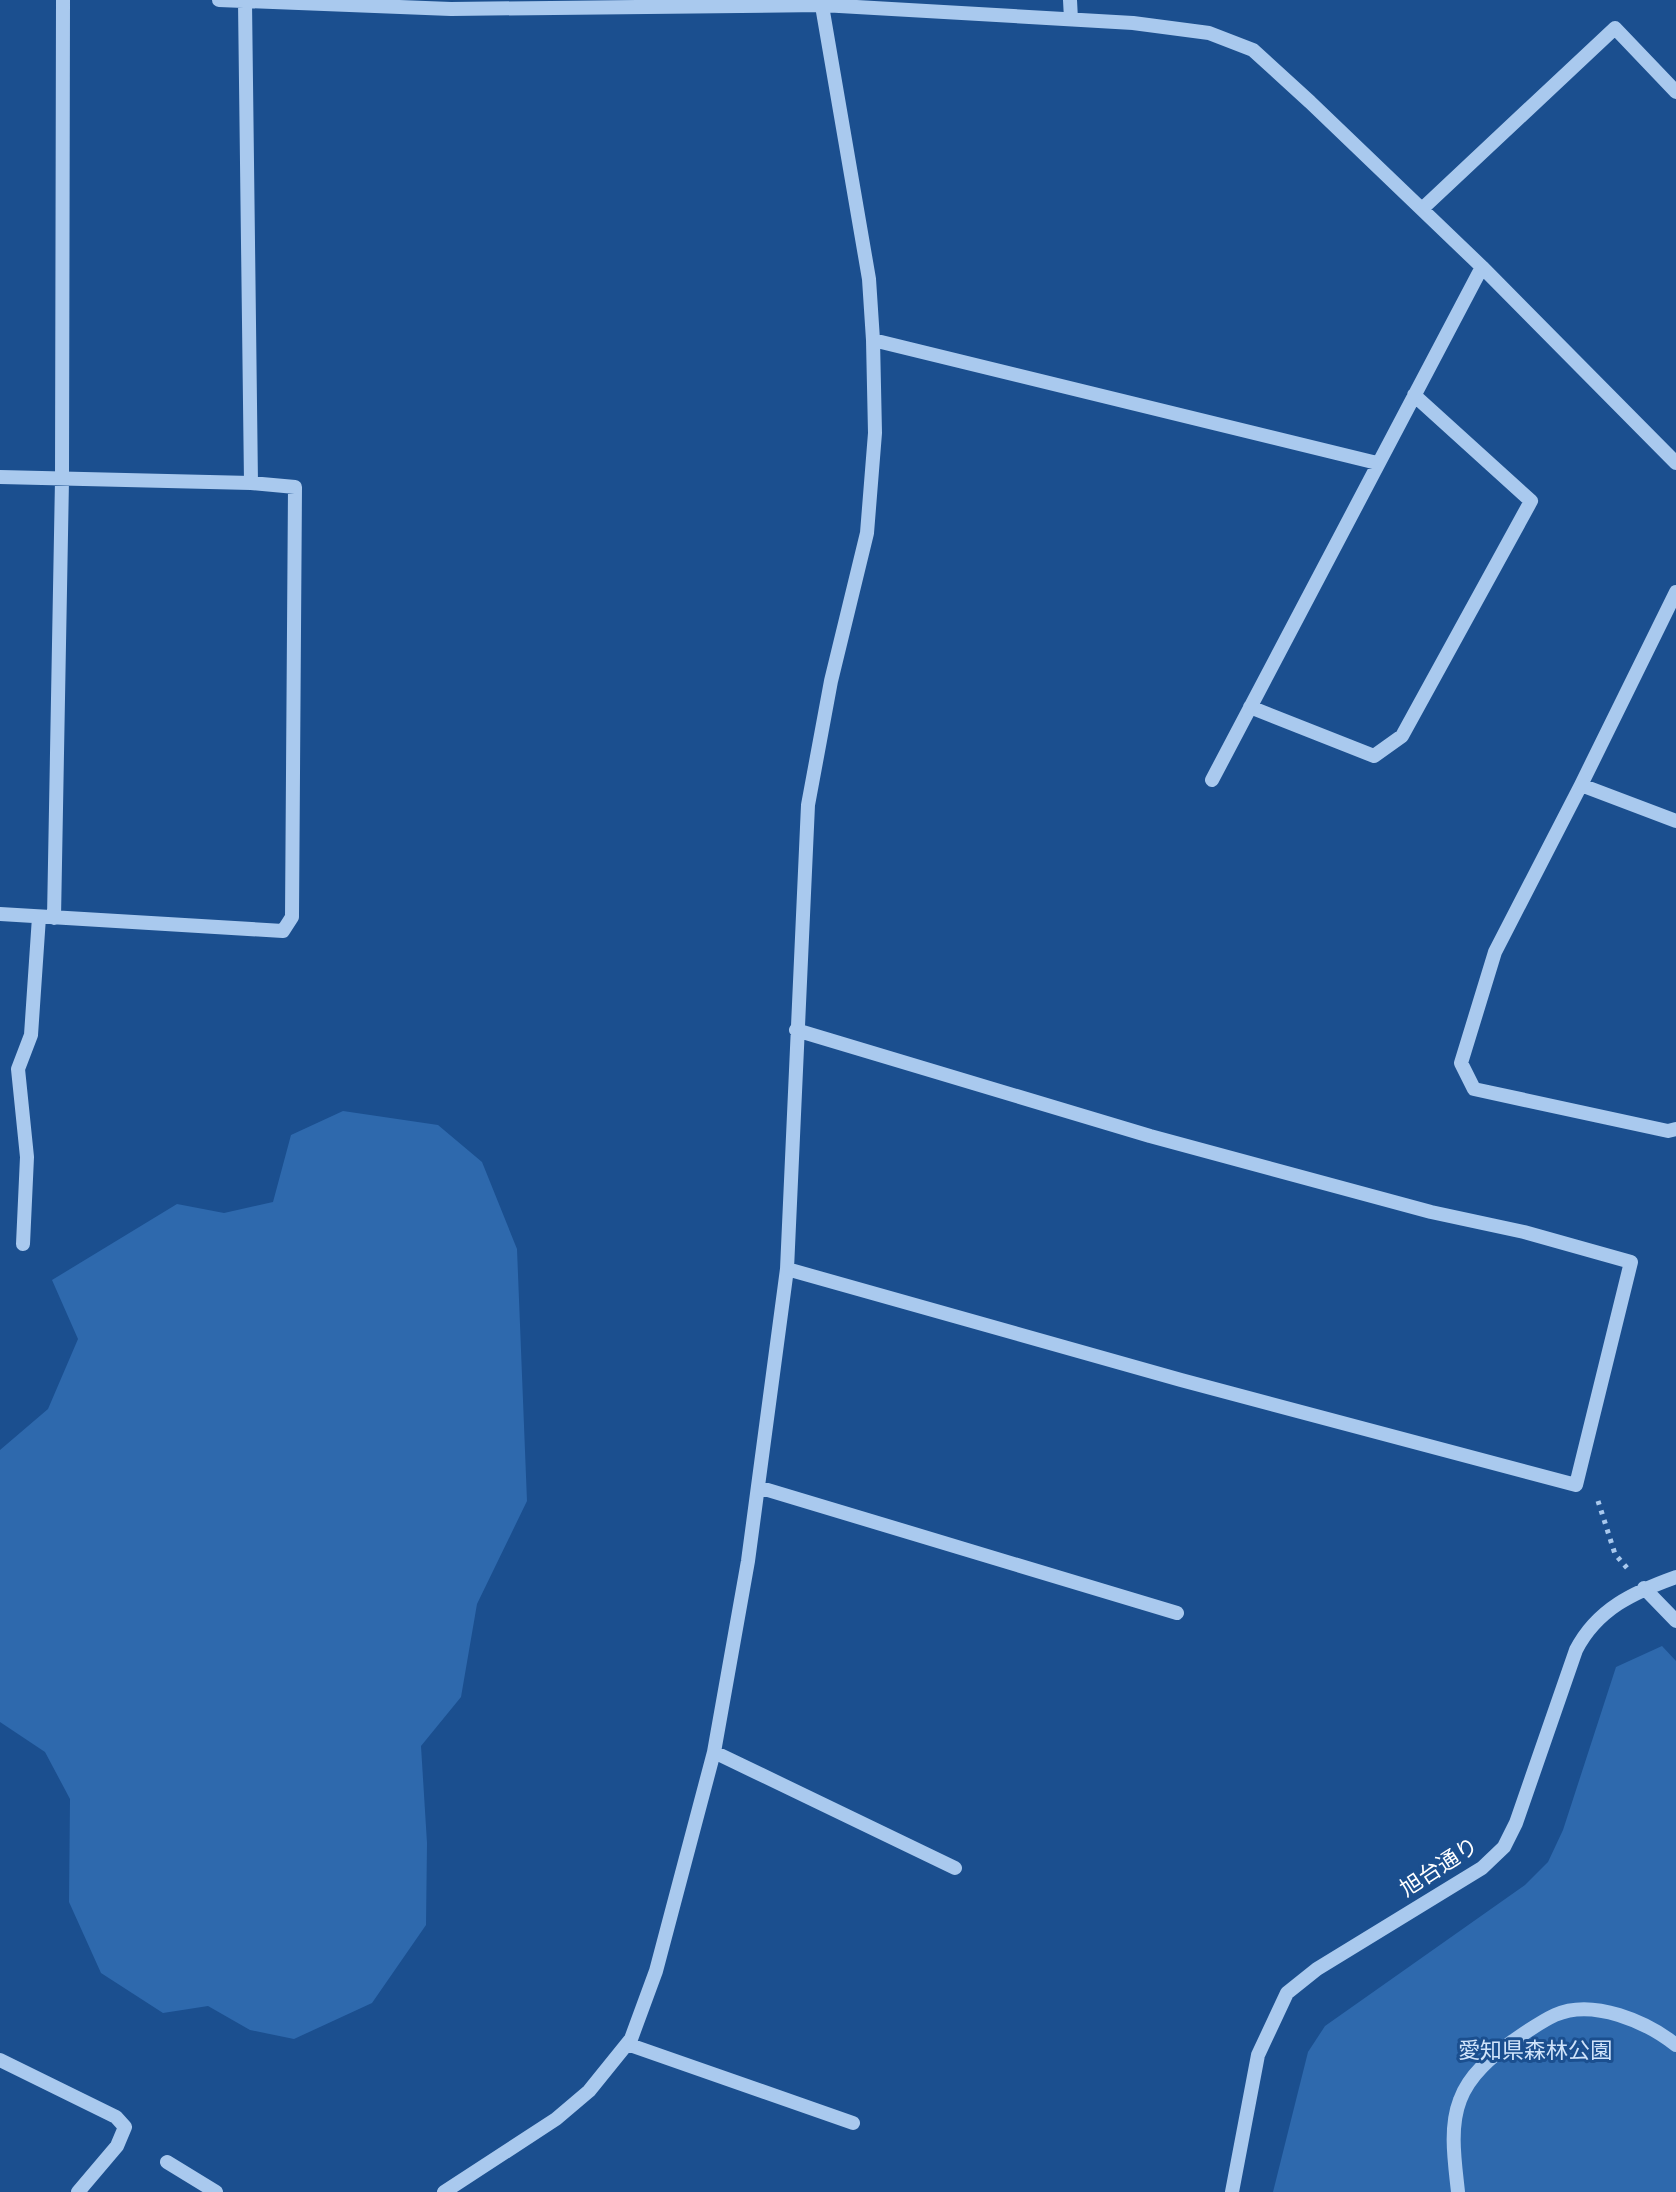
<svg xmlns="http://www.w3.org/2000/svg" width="1676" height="2192" font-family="Figtree,'Noto Sans JP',sans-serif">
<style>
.green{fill:#2e69ad}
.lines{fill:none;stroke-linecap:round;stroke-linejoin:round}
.path{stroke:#a9c9ee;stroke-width:5;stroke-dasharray:4 6;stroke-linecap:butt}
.minor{stroke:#a9c9ee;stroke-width:14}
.labels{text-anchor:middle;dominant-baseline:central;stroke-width:6;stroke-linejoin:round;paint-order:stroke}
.street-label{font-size:22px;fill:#fff;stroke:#1b4f8f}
.park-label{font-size:22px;fill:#cfe3fa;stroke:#1b4f8f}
</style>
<rect width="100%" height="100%" fill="#1b4f8f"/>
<path class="green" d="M 343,1111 L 438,1125 L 482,1162 L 517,1249 L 527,1501 L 477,1604 L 461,1697 L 421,1746 L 427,1843 L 426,1925 L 372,2003 L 294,2039 L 250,2030 L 208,2006 L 163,2013 L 101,1973 L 69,1902 L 70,1799 L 45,1752 L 0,1722 L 0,1450 L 48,1409 L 78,1339 L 52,1280 L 177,1204 L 224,1213 L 273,1202 L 291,1135 Z
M 1662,1646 L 1676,1661 L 1676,2192 L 1273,2192 L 1308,2052 L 1325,2026 L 1525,1885 L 1548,1862 L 1563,1830 L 1616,1667 Z"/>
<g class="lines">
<path class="path" d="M 1598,1501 L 1615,1554 L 1627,1568"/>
<path class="minor" d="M 219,0 L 451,9 L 822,5 L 1133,23 L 1209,33 L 1253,50 L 1310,102 L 1482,267 L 1676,463
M 1070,0 L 1071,19
M 245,2 L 251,483
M 1422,209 L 1615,28 L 1676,92
M 873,340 L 1377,463
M 0,477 L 251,483 L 295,487 L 292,917 L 283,931 L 0,914
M 1676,592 L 1581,785 L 1495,952 L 1461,1063 L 1474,1089 L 1668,1131 L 1676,1129
M 1250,707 L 1374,756 L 1402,736 L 1531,501 L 1414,395
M 1212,780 L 1482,267
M 1581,785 L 1676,821
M 54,918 L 62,480 L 63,0
M 23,1244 L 27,1157 L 18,1069 L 31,1035 L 39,917
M 787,1269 L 1181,1380 L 1576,1485 L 1631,1262 L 1524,1232 L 1431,1212 L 1150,1136 L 796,1030
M 758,1487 L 1177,1613
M 1644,1588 L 1676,1621
M 714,1752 L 955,1868
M 627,2044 L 853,2123
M 0,2060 L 116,2117 L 125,2127 L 117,2146 L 78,2192
M 167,2162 L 216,2192
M 444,2192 L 556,2119 L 589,2091 L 631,2039 L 656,1971 L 714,1752 L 748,1561 L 787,1269 L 808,805 L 831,681 L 867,533 L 875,433 L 873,340 L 869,279 L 821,0
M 1232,2192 L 1258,2055 L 1287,1993 L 1317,1969 L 1482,1868 L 1504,1847 L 1516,1823 L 1576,1650 C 1597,1609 1634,1592 1676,1577
M 1458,2192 C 1455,2163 1449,2128 1460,2100 C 1469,2075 1492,2056 1513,2041 C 1526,2032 1540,2022 1555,2015 C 1593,1998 1647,2022 1676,2045"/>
</g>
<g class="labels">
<g class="street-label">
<text transform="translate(1439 1867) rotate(-33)">旭台通り</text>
</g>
<g class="park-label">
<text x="1535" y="2050">愛知県森林公園</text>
</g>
</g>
</svg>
